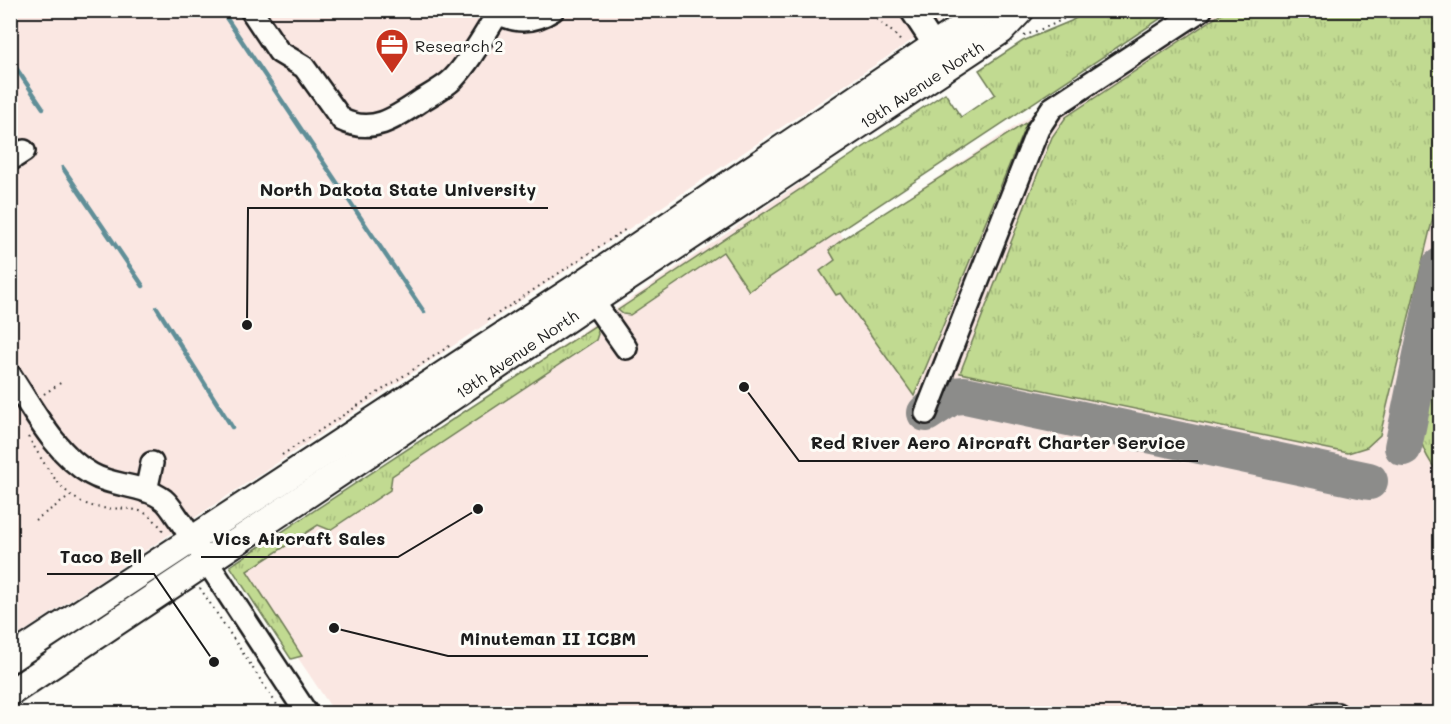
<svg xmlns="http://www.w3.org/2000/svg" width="1451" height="724" font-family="Mali,sans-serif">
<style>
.built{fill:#fae7e2}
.grass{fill:url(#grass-tufts);stroke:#6e7b56;stroke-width:1.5}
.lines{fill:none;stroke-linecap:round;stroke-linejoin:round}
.stream{stroke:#608f98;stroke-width:4.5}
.taxiway{stroke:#8c8c8a;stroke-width:38}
.minor-casing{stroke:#1c1c1c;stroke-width:26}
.major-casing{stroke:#1c1c1c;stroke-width:30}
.path{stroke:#1c1c1c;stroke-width:2;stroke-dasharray:1.5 4.5;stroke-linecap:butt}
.minor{stroke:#fdfcf7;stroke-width:21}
.major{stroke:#fdfcf7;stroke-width:26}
.labels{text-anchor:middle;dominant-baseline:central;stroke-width:6;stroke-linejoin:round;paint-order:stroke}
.poi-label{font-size:16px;fill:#1c1c1c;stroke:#fdfcf7;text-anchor:start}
.street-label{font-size:16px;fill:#1c1c1c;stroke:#fdfcf7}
.leader{fill:none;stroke:#1c1c1c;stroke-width:2}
.callout-dot{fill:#1c1c1c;stroke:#fdfcf7;stroke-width:2}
.callout-label{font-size:18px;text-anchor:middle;font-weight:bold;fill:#1c1c1c;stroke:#fdfcf7;stroke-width:6;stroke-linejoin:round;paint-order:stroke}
</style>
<defs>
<pattern id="grass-tufts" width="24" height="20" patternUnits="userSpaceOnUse" patternTransform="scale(1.5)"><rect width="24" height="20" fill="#c1da91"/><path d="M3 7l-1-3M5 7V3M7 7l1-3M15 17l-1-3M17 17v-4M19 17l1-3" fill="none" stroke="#a5ba7c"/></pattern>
</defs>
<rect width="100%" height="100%" fill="#fdfcf7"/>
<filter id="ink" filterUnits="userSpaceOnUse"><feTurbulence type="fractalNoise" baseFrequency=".0167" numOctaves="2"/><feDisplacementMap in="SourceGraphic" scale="12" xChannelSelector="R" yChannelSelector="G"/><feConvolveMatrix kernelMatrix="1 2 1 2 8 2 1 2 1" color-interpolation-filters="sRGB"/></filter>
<g filter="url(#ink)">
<path class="built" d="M 11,11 L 956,11 L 11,640 Z
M 1190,11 L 1440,11 L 1440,713 L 335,713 L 237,567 L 805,180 L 844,239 Z"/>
<path class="grass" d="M 1227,10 L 1440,11 L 1440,189 L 1380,435 L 1367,447 L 1348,453 L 960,373 L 1052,137 L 1066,117 Z
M 1087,11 L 1172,11 L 749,291 L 723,252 L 630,315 L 623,314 L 618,310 L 945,93 L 961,117 L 995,94 L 979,70 L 1023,41 L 1071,21 Z
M 1027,122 L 914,396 L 841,293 L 836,295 L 820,271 L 835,260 L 829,250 L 843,239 Z
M 596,325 L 598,334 L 596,340 L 392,476 L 390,490 L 330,530 L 318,525 L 247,571 L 302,656 L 291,659 L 230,566 Z
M 1440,348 L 1440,476 C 1433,466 1425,456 1422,444 C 1418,421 1435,372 1440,348 Z"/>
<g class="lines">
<path class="stream" d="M 221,10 L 424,312
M 10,59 L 43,108
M 63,168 L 143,286
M 157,308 L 232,427"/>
<path class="taxiway" d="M 926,413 L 952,396 L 965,395 L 1369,481
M 1403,447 L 1440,267"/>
<defs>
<path id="minor" d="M 251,10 L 279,52 L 304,67 L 342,120 C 373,135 397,117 422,100 C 432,94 445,87 453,79 C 471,60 484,35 498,13
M 493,10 C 513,23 533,23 553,10
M 911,10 L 942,57
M 10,160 L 24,151
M 593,301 L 626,348
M 10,375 C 32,408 56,455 91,474 C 113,487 144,484 164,500 C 171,506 176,516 181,522 L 307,714
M 926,413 L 1038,129 L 1052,108 L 1201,10
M 146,491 L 152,463
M 1320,714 L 1337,714"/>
<g id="major">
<path d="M 10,659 L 583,283 L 987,10"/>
<path id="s1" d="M 10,693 L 401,432 L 593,301 L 1001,31 L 1021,10"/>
</g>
</defs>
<use href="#minor" class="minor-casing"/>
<use href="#major" class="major-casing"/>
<path class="path" d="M 869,10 C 879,25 894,29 902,44
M 939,15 L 945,10
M 1024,36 L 1054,24 L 1079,10
M 10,313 L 14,311
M 488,320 L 626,229
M 44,394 L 62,382
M 28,437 C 43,460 57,491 84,503 C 116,518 140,493 165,534
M 282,455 L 451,345
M 35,520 L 72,495
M 200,588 L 283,714"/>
<use href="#minor" class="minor"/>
<use href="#major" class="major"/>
</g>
</g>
<defs>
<symbol id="office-pin" viewBox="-11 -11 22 30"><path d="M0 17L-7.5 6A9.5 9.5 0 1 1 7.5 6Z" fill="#c8321e" stroke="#fdfcf7"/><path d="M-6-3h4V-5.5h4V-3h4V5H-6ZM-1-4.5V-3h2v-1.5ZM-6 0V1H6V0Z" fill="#fff"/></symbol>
</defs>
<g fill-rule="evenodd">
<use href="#office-pin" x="373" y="26" width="38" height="52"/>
</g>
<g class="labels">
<g class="poi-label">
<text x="415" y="45">Research 2</text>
</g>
<g class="street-label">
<text stroke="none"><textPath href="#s1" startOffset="1096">19th Avenue North</textPath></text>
<text stroke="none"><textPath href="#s1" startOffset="610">19th Avenue North</textPath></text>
</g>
</g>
<path class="leader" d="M247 325L248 208H548M744 387L799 461H1198M478 509L398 557H201M214 662L154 574H47M334 628L448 656H648"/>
<g class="callout-dot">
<circle cx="247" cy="325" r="6"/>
<circle cx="744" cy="387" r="6"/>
<circle cx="478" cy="509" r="6"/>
<circle cx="214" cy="662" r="6"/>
<circle cx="334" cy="628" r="6"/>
</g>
<g class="callout-label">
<text x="398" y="196">North Dakota State University</text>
<text x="998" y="449">Red River Aero Aircraft Charter Service</text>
<text x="299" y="545">Vics Aircraft Sales</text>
<text x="101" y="563">Taco Bell</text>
<text x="548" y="645">Minuteman II ICBM</text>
</g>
<rect width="1451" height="724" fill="none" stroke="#fdfcf7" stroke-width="36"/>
<rect x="18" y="18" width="1415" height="688" fill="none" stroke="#1c1c1c" stroke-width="2" filter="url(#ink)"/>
</svg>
